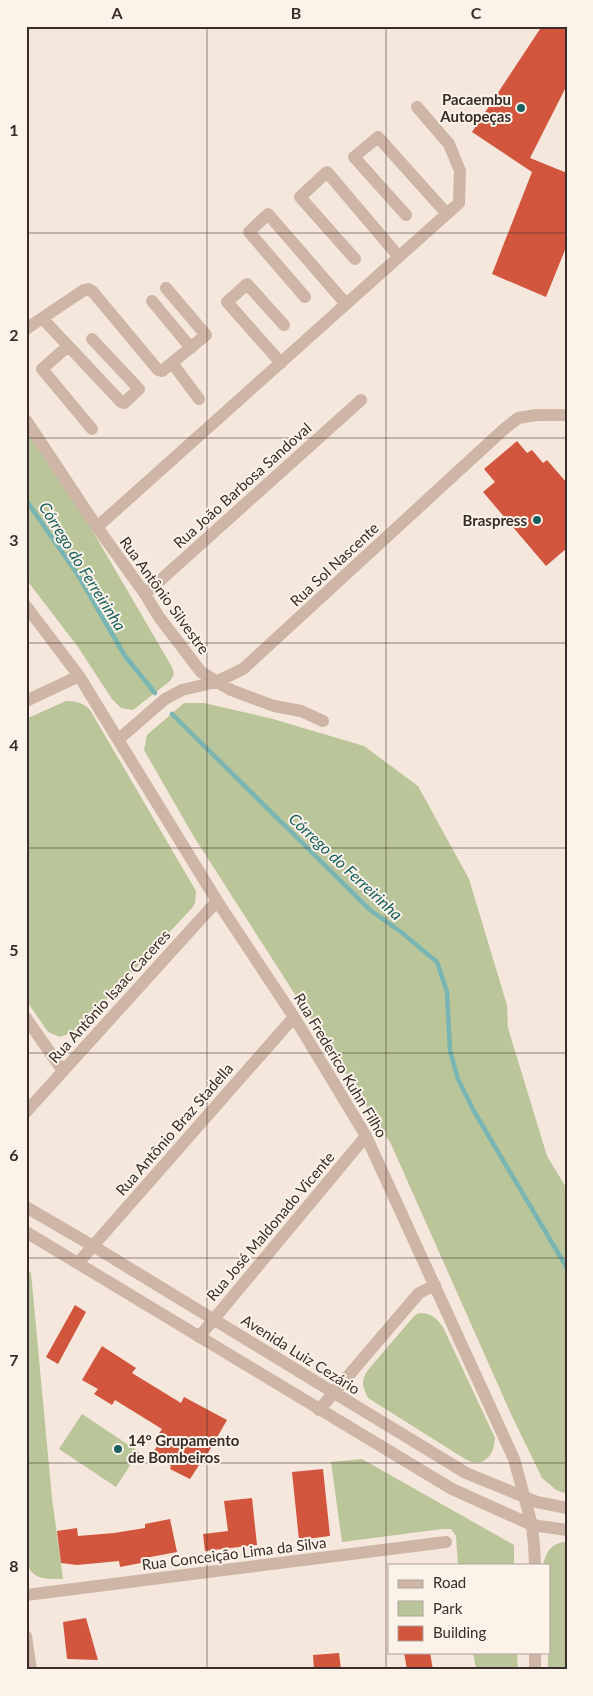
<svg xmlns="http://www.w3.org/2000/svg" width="593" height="1696" font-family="Lato,sans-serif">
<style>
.green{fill:#bac59a}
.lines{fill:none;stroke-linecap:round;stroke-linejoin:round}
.stream{stroke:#78b5b3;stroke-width:4.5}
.building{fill:#d2553d}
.minor{stroke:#ceb5a6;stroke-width:12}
.tertiary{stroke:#ceb5a6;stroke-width:12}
.grid{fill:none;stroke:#3a2c28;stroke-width:1;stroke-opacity:0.55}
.poi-dot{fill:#19605f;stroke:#fbf2e9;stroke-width:2}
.labels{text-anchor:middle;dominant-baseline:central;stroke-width:4;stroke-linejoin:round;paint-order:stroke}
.poi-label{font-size:15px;font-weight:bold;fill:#3a2c28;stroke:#fbf2e9;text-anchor:end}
.street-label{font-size:15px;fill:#3a2c28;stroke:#fbf2e9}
.water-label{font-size:16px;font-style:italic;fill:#19605f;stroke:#fbf2e9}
.neatline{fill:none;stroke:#3a2c28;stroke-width:2}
.grid-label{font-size:16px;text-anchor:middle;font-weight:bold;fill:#3a2c28}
</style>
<rect width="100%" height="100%" fill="#f5e7dc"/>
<path class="green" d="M 26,417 L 172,667 L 174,674 L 170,681 L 133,710 L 121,708 L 112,699 L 78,647 L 26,579 Z
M 66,701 C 76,701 84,703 90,710 L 196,891 L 195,903 L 192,908 L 78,1030 L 60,1037 L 48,1032 L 26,1000 L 26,719 Z
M 184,703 L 204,703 L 273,719 L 364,746 L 418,786 L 469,879 L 507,1005 L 508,1028 L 547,1156 L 567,1189 L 567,1494 L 556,1490 L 542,1478 L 511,1414 L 391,1144 L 194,837 L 144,750 L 147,735 Z
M 26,1270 L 31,1273 L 52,1498 L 63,1579 C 47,1579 33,1581 27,1563 Z
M 420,1313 C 431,1313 436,1318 443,1327 L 495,1438 C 494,1456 483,1469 465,1459 L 368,1398 C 363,1386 360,1382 368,1370 L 415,1315 Z
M 82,1414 L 139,1452 L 116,1487 L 59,1449 Z
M 362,1459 L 514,1545 L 514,1565 L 458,1565 L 456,1536 L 451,1529 L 442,1529 L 342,1542 L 331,1462 Z
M 564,1542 L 567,1543 L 567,1670 L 548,1670 L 549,1565 L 543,1565 C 547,1552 549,1545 564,1542 Z
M 473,1652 L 517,1652 L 518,1670 L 476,1670 Z"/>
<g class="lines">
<path class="stream" d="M 26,500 L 78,575 L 125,656 L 155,693
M 172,714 L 370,910 L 401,932 L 437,962 L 447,992 L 450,1051 L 458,1079 L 475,1113 L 567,1268"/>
</g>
<path class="building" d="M 542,26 L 567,26 L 567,85 L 530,158 L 567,173 L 567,245 L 546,297 L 492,274 L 532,172 L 472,132 Z
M 517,441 L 527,453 L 532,450 L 543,463 L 547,460 L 567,483 L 567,548 L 546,566 L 483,492 L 495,482 L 484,469 Z
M 75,1305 L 86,1312 L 58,1364 L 46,1357 Z
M 102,1346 L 136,1368 L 132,1373 L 181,1403 L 184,1397 L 227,1420 L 204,1460 L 203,1459 L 190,1479 L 170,1469 L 171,1466 L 152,1455 L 162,1437 L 158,1435 L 162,1429 L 115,1400 L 112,1405 L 94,1394 L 98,1389 L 82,1380 Z
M 323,1469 L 330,1536 L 299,1540 L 292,1472 Z
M 252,1498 L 257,1545 L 205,1551 L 203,1534 L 228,1531 L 224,1501 Z
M 170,1519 L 177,1552 L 145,1558 L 146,1562 L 120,1567 L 119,1561 L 77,1565 L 61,1563 L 57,1531 L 77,1528 L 78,1536 L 114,1533 L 145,1528 L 145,1524 Z
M 86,1618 L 98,1660 L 67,1659 L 63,1622 Z
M 404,1652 L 430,1652 L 433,1670 L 407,1670 Z
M 339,1653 L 341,1670 L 314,1670 L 313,1655 Z"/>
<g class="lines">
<path class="minor" d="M 406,215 L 354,157 L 378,137 L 447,214
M 355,259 L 300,197 L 327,172 L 399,257
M 305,297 L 249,232 L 268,214 L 346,304
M 152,301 L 191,348
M 42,318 L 121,402 L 124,403 L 139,389 L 92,339
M 26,329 L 84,290 L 88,289 L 93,292 L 158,370 L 162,371 L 206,335 L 166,288
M 68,346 L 42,369 L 92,429
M 172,363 L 199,399
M 281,363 L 227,302 L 247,284 L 284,325
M 26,420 L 97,527 L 145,594 L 159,617 L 201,672 L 231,690 L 274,706 L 301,711 L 323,721
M 97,527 L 459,203 L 460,171 L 449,144 L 417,107
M 145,594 L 361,400
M 26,606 L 79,676 L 217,901 L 294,1017 L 366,1136 L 514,1459 L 532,1525 L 534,1546 L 535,1565
M 26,701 L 79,676
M 119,739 L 165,699 L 182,690 L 216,682 L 243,669 L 503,430 L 518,418 L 536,415 L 567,415
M 26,1018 L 63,1071
M 26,1112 L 217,901
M 78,1263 L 294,1017
M 199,1337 L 366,1136
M 319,1410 L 419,1293 L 435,1285
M 26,1595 L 446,1542
M 26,1636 L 31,1670
M 535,1652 L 535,1670"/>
<path class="tertiary" d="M 26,1207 L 93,1246 L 466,1473 L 537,1502 L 567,1508
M 26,1232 L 452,1489 L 532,1525 L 567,1530"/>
</g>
<path class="grid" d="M 207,26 L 207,1670M 386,26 L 386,1670M 26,233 L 567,233M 26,438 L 567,438M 26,643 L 567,643M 26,848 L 567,848M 26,1053 L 567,1053M 26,1258 L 567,1258M 26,1463 L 567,1463"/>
<g class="poi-dot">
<circle cx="521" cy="108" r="5"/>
<circle cx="537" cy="520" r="5"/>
<circle cx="118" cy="1449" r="5"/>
</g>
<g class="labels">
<g class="poi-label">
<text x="511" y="99">Pacaembu<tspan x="511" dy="17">Autopeças</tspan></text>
<text x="527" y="520">Braspress</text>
<text x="128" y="1440" text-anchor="start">14° Grupamento<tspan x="128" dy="17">de Bombeiros</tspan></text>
</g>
<g class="street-label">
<text transform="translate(242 485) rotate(-42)">Rua João Barbosa Sandoval</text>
<text transform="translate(334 564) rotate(-43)">Rua Sol Nascente</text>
<text transform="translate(165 595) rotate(54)">Rua Antônio Silvestre</text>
<text transform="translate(109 996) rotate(-48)">Rua Antônio Isaac Caceres</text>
<text transform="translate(341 1065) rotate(59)">Rua Frederico Kuhn Filho</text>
<text transform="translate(174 1129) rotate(-49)">Rua Antônio Braz Stadella</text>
<text transform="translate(270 1226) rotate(-50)">Rua José Maldonado Vicente</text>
<text transform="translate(301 1354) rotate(32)">Avenida Luiz Cezário</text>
<text transform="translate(234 1553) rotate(-7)">Rua Conceição Lima da Silva</text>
</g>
<g class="water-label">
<text transform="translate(83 566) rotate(58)">Córrego do Ferreirinha</text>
<text transform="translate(346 866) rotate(43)">Córrego do Ferreirinha</text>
</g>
</g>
<rect width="593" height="1696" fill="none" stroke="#fbf2e9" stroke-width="55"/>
<rect x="388" y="1564" width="162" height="90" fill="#fbf2e9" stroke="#aea39c"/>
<rect x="398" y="1580" width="25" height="8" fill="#ceb5a6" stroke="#aea39c"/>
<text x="433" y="1588" font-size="15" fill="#3a2c28">Road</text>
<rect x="398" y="1601" width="25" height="15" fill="#bac59a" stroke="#aea39c"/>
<text x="433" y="1614" font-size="15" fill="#3a2c28">Park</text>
<rect x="398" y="1626" width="25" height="15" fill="#d2553d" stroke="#aea39c"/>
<text x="433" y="1638" font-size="15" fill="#3a2c28">Building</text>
<rect x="28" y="28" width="538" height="1640" class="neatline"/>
<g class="grid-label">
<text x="117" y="19">A</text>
<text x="296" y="19">B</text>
<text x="476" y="19">C</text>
<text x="14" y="136">1</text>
<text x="14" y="341">2</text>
<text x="14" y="546">3</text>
<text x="14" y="751">4</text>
<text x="14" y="956">5</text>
<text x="14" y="1161">6</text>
<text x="14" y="1366">7</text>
<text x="14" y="1572">8</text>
</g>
</svg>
